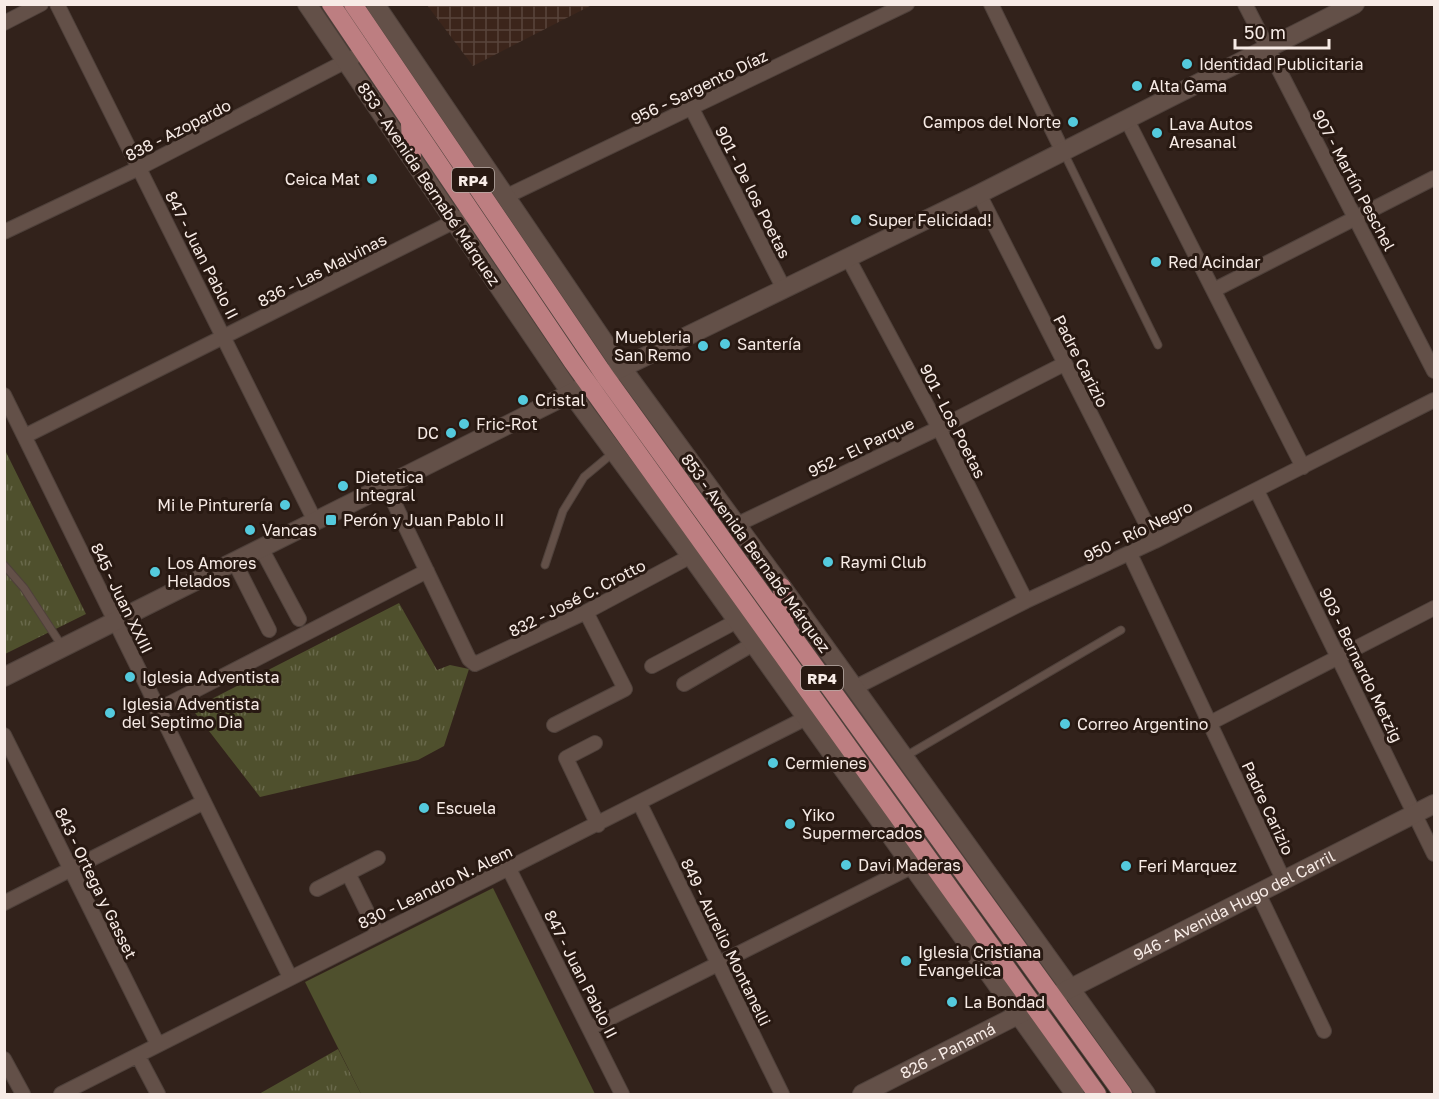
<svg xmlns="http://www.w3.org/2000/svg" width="1439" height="1099" font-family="'Golos Text',sans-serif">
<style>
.industrial{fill:url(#industrial-grid)}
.grass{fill:url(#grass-tufts)}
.garden{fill:#4f502d}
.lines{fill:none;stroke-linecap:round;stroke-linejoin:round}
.lane-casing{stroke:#4f413b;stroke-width:9}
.street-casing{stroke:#4f413b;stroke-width:16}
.secondary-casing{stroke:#4f413b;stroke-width:20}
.primary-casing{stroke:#4f413b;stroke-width:20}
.lane{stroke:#635048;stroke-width:7}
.street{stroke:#635048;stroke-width:14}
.secondary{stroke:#635048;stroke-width:18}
.primary{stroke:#bd7e81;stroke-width:18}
.poi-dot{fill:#54cadd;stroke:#281912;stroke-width:2}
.labels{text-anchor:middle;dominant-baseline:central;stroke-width:6;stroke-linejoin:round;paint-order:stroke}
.shield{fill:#281912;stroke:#b9aca6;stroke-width:1.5}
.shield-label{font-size:15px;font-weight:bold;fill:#f7ebe6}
.poi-label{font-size:16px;fill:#f7ebe6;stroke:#281912;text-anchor:start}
.street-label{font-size:16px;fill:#f7ebe6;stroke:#281912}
</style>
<defs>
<pattern id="industrial-grid" width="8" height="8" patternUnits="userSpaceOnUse" patternTransform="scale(1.5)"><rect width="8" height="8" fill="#3c251b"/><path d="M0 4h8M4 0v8" fill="none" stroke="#59453c"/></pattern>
<pattern id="grass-tufts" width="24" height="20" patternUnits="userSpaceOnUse" patternTransform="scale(1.5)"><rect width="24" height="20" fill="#4f502d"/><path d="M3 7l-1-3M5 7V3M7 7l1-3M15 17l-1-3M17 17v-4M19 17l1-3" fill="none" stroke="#69694b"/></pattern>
</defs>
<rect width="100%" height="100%" fill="#32221b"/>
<path class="industrial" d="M 427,5 L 592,5 L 473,66 Z"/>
<path class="grass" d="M 4,448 L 86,614 L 5,654 L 4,654 Z
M 399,603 L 437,670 L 450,665 L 469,669 L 444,746 L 418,760 L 260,797 L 192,709 Z
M 338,1049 L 361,1094 L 259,1094 L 331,1053 Z"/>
<path class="garden" d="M 493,888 L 595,1094 L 361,1094 L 305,982 Z"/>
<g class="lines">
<defs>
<path id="lane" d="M 1064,153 L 1158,345
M 4,565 L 24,588 L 62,646
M 545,565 L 563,511 L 584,477 L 614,452
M 906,756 L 1121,630"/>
<path id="street" d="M 57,4 L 315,521
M 991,4 L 1063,152
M 1245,4 L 1434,371
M 4,23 L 41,4
M 692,109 L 784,289
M 1127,120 L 1303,467
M 979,194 L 1155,541
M 505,197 L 907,4
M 4,232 L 139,168 L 354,57
M 848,258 L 939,428 L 1026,601
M 1214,290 L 1434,178
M 4,395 L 290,977
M 25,436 L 463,217
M 386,486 L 469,659 L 475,664 L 586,612 L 691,556
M 1257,491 L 1434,854
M 736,525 L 939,428 L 1064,364
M 261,548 L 299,619
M 1130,554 L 1284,881
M 234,561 L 269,630
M 652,666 L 737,621
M 684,684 L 753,644
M 854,688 L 1026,601 L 1155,541 L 1434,400
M 157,710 L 427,571
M 1210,723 L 1434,608
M 554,725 L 625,689 L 586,612
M 4,735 L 158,1045
M 595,743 L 566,758 L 598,825
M 640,804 L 782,1094
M 509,869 L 622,1094
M 348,873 L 378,934
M 317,889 L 378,858
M 1259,895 L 1324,1031
M 4,903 L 202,803
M 590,1028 L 913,866
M 138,1056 L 158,1094
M 4,1059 L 23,1094
M 61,1094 L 814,714"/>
<g id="secondary">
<path d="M 307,4 L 571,393 L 691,556 L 1075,1094"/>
<path d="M 375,4 L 622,368 L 782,587 L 1146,1094"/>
<path d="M 4,677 L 605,376 L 979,194 L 1355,4"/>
<path id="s1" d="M 862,1094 L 1434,804"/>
</g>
<path id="primary" d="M 331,4 L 572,361 L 1097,1094
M 353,4 L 605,376 L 1123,1094
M 410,124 L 412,158
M 782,587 L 785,625"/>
</defs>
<use href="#lane" class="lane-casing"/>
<use href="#street" class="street-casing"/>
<use href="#secondary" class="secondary-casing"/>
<use href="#primary" class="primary-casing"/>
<use href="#lane" class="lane"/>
<use href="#street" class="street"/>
<use href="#secondary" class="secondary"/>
<use href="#primary" class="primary"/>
</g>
<g class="poi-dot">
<circle cx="1187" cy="64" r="6"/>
<circle cx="1137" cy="86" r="6"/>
<circle cx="1073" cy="122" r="6"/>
<circle cx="1157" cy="133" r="6"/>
<circle cx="372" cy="179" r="6"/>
<circle cx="856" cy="220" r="6"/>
<circle cx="1156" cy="262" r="6"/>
<circle cx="725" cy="344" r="6"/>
<circle cx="703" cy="346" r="6"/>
<circle cx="523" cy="400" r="6"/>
<circle cx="464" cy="424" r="6"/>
<circle cx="451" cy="433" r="6"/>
<circle cx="343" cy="486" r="6"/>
<circle cx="285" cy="505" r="6"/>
<rect x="325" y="514" width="12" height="12" rx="3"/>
<circle cx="250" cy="530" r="6"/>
<circle cx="828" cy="562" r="6"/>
<circle cx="155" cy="572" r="6"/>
<circle cx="130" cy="677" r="6"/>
<circle cx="110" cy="713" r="6"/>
<circle cx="1065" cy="724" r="6"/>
<circle cx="773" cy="763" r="6"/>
<circle cx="424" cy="808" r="6"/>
<circle cx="790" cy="824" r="6"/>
<circle cx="846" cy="865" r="6"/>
<circle cx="1126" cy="866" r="6"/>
<circle cx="906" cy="961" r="6"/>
<circle cx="952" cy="1002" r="6"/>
</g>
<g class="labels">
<g class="shield">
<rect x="452" y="168" width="42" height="24" rx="4.5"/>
<rect x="801" y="666" width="42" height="24" rx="4.5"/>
</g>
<g class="shield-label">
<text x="473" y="180">RP4</text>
<text x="822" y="678">RP4</text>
</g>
<g class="poi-label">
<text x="1199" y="64">Identidad Publicitaria</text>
<text x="1149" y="86">Alta Gama</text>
<text x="1061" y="122" text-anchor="end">Campos del Norte</text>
<text x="1169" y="124">Lava Autos<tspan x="1169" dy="18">Aresanal</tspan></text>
<text x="360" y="179" text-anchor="end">Ceica Mat</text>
<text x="868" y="220">Super Felicidad!</text>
<text x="1168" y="262">Red Acindar</text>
<text x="691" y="337" text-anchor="end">Muebleria<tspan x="691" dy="18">San Remo</tspan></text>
<text x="737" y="344">Santería</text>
<text x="535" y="400">Cristal</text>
<text x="476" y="424">Fric-Rot</text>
<text x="439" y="433" text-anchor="end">DC</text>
<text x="355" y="477">Dietetica<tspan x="355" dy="18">Integral</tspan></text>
<text x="273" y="505" text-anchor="end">Mi le Pinturería</text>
<text x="343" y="520">Perón y Juan Pablo II</text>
<text x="262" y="530">Vancas</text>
<text x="840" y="562">Raymi Club</text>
<text x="167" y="563">Los Amores<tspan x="167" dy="18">Helados</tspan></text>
<text x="142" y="677">Iglesia Adventista</text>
<text x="122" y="704">Iglesia Adventista<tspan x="122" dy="18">del Septimo Dia</tspan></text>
<text x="1077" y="724">Correo Argentino</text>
<text x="785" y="763">Cermienes</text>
<text x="436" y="808">Escuela</text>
<text x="802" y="815">Yiko<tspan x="802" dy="18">Supermercados</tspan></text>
<text x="858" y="865">Davi Maderas</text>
<text x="1138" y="866">Feri Marquez</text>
<text x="918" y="952">Iglesia Cristiana<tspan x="918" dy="18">Evangelica</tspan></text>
<text x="964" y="1002">La Bondad</text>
</g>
<g class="street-label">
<text transform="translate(699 87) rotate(-26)">956 - Sargento Díaz</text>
<text transform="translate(178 130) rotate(-27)">838 - Azopardo</text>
<text transform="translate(1354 180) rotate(62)">907 - Martín Peschel</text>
<text transform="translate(429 184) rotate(56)">853 - Avenida Bernabé Márquez</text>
<text transform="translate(753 192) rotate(63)">901 - De los Poetas</text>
<text transform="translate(202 255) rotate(63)">847 - Juan Pablo II</text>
<text transform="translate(322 270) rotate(-27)">836 - Las Malvinas</text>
<text transform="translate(1081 361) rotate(63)">Padre Carizio</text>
<text transform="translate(953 421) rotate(63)">901 - Los Poetas</text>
<text transform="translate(861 447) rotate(-26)">952 - El Parque</text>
<text transform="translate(1138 531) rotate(-26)">950 - Río Negro</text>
<text transform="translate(756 553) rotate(54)">853 - Avenida Bernabé Márquez</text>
<text transform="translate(122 598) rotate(64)">845 - Juan XXIII</text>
<text transform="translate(577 598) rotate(-27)">832 - José C. Crotto</text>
<text transform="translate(1361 665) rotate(64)">903 - Bernardo Metzig</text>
<text transform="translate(1268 808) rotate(65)">Padre Carizio</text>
<text transform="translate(96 883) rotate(64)">843 - Ortega y Gasset</text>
<text transform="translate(435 887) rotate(-26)">830 - Leandro N. Alem</text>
<text stroke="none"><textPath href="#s1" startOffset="417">946 - Avenida Hugo del Carril</textPath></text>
<text transform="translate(726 942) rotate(64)">849 - Aurelio Montanelli</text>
<text transform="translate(581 974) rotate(63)">847 - Juan Pablo II</text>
<text stroke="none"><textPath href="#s1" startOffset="96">826 - Panamá</textPath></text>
</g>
</g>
<rect width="1439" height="1099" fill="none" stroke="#f7ebe6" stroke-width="12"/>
<path d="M1235 39v9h94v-9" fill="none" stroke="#f7ebe6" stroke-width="3"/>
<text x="1244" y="39" font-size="18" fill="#f7ebe6" stroke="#281912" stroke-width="4.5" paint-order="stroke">50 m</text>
</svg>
